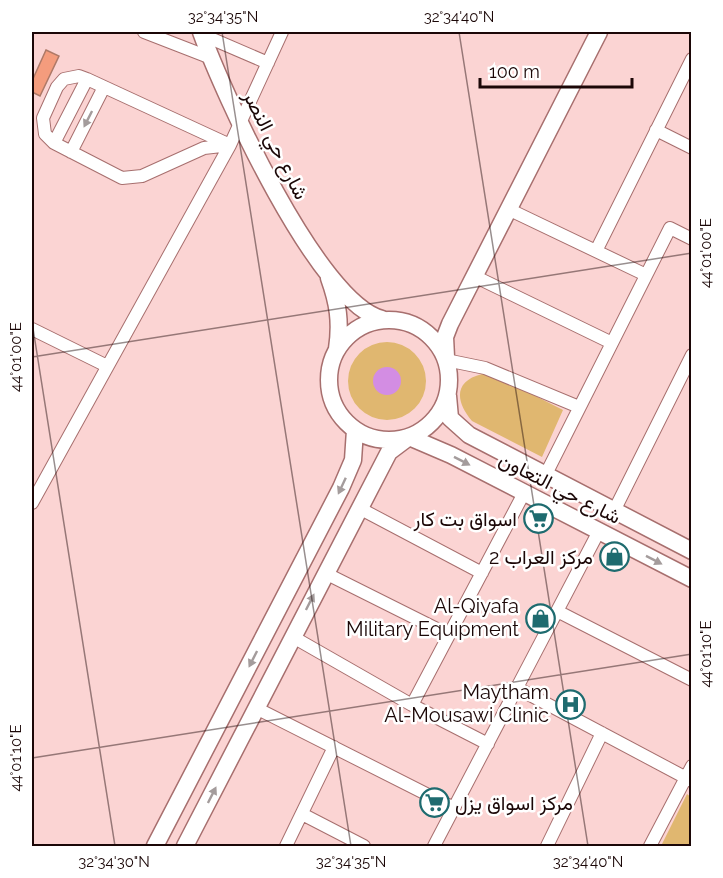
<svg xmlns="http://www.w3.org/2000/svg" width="723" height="878" font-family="Raleway,Vazirmatn,sans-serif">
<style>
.green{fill:#e0b770}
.water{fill:#d38de3}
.building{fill:#f49c7d;stroke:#ae7967;stroke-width:1.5}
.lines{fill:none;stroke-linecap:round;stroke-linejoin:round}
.minor-casing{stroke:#a76f6e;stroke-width:14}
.major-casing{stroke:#a76f6e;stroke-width:19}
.minor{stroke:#fff;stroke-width:12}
.major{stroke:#fff;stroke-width:16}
.oneway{fill:#a49c9c}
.ticks{fill:none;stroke:#1b0707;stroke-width:1.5;stroke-opacity:0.45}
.labels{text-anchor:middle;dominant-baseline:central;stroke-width:5;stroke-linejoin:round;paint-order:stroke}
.street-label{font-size:20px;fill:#1b0707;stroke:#fff}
.poi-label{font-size:20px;fill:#1b0707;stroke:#fff;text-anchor:end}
.neatline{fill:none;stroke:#1b0707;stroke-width:2}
.ticks-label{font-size:15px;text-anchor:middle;fill:#1b0707}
</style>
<rect width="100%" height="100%" fill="#fbd4d3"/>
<path class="green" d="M348 381a39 39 0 1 1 78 0a39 39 0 1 1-78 0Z
M 482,374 L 492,374 L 563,410 L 542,457 L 472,421 C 455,401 454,381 482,374 Z
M 687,794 L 691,797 L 691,846 L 661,846 Z"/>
<path class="water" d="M373 381a14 14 0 1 1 28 0a14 14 0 1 1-28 0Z"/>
<path class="building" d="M 46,50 L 59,56 L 40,96 L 32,92 L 32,81 Z"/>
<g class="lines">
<defs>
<path id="minor" d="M 144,32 L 211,58
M 203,35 L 268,63
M 79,76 L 87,79 L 230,145 L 204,148 L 142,176 L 122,178 L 54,143 L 45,134 L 43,118 L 57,87 L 64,79 Z
M 656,130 L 692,148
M 54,143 L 87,79
M 71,152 L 104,87
M 508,209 L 646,275
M 596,251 L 692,59
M 474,276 L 612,343
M 32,329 L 107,366
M 446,360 L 485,368 L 579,407
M 545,476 L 670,228 L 692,239
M 32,503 L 230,145 L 282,32
M 359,508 L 482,573
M 614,511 L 692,355
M 325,573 L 449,635
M 557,611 L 692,680
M 293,637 L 412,705 L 488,744
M 517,688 L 692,781
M 412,705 L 524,493
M 256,708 L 454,808
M 302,814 L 364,846
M 286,846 L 334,747
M 434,846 L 599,531
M 547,846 L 602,733
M 650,846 L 692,766"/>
<path id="major" d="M 201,32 C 223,93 318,303 382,319
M 329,278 C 338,303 341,322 337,349
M329 380a60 60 0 1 1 120 0a60 60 0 1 1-120 0Z
M 446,357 L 445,337 L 450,324 L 599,32
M 448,396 L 450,418 L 469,435 L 692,551
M 155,846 L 341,488 L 353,460 L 355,430
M 185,846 L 389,452 L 409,437 L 451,455 L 692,579"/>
</defs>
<use href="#minor" class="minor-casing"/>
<use href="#major" class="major-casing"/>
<use href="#minor" class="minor"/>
<use href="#major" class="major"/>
</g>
<defs><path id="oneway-solid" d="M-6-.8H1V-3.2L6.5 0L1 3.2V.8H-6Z" transform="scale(1.5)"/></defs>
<g class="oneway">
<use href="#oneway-solid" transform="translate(88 119) rotate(117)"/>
<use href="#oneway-solid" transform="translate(462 461) rotate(27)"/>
<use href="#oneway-solid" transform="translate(342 486) rotate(115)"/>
<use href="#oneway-solid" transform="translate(654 560) rotate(27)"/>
<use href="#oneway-solid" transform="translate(310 602) rotate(-63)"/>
<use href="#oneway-solid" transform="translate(253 659) rotate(117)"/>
<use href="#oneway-solid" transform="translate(212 795) rotate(-63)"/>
</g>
<path class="ticks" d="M 222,32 L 351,846M 459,32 L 588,846M 32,322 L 115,846M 32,357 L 692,253M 32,758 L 692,654"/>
<defs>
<symbol id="supermarket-ring" viewBox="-11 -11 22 22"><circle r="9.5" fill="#fff" stroke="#1e6b6f" stroke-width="1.5"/><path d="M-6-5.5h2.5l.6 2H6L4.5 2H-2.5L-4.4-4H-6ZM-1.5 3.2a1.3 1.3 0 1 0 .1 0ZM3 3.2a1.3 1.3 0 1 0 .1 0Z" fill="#1e6b6f"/></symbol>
<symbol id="shop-ring" viewBox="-11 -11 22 22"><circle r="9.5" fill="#fff" stroke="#1e6b6f" stroke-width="1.5"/><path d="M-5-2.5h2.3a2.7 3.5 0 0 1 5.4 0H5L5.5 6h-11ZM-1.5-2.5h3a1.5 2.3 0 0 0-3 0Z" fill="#1e6b6f"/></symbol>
<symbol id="hospital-ring" viewBox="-11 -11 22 22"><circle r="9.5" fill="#fff" stroke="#1e6b6f" stroke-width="1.5"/><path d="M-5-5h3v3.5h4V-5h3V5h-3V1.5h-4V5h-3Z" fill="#1e6b6f"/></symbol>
</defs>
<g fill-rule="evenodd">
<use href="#supermarket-ring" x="522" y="502" width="33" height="33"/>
<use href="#shop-ring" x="598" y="540" width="33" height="33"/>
<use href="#shop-ring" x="524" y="602" width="33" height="33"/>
<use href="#hospital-ring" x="554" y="688" width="33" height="33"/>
<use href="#supermarket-ring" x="418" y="786" width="33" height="33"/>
</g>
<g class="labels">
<g class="street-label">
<text transform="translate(276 145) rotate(63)">شارع حي النصر</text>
<text transform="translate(560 488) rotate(27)">شارع حي التعاون</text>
</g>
<g class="poi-label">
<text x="517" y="519">اسواق بت كار</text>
<text x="593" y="557">مركز العراب 2</text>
<text x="519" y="606">Al-Qiyafa<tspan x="519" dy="23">Military Equipment</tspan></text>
<text x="549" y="692">Maytham<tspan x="549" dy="23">Al-Mousawi Clinic</tspan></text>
<text x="455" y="803" text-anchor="start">مركز اسواق يزل</text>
</g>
</g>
<rect width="723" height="878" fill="none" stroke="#ffffff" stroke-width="66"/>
<path d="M480 78v9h152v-9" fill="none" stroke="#1b0707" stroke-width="3"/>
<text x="489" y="78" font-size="18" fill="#1b0707" stroke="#ffffff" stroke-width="4.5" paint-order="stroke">100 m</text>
<rect x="33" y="33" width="657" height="812" class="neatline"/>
<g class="ticks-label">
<text x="223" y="22">32°34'35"N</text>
<text x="459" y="22">32°34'40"N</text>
<text transform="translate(706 253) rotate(-90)" y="5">44°01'00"E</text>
<text transform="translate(16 357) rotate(-90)" y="5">44°01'00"E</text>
<text transform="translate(706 654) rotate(-90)" y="5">44°01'10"E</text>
<text transform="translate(16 758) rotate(-90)" y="5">44°01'10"E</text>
<text x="114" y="867">32°34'30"N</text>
<text x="351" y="867">32°34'35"N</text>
<text x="588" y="867">32°34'40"N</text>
</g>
</svg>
